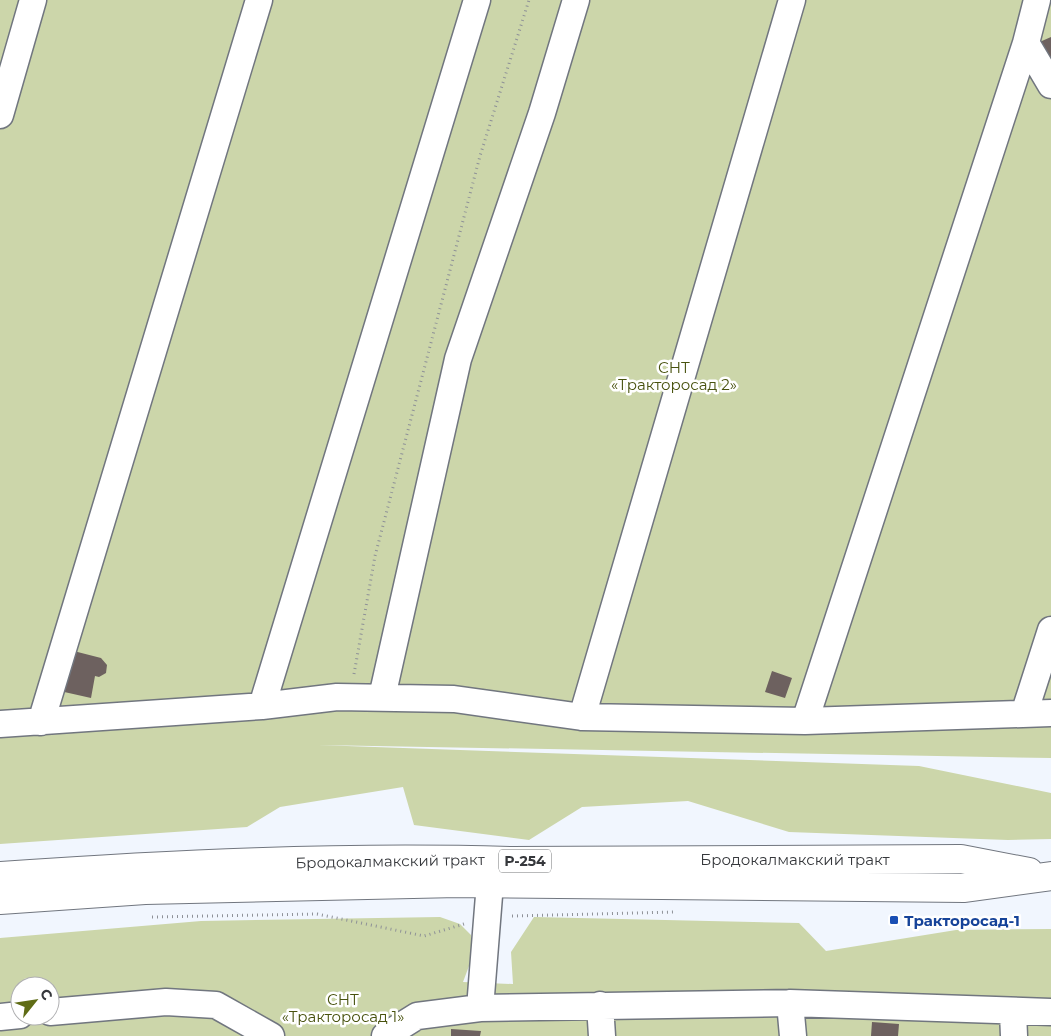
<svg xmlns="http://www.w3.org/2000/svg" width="1051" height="1036" font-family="Montserrat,sans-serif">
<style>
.green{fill:#ccd6aa;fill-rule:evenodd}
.building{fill:#6d615f}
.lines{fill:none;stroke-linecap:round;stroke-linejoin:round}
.minor-casing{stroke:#71767f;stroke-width:29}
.major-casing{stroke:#71767f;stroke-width:30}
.path{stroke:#8e9197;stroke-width:3;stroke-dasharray:1 4;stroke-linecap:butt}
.minor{stroke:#fff;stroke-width:26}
.major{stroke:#fff;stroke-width:28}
.transit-dot{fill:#1a4fb4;stroke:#fff;stroke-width:2}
.labels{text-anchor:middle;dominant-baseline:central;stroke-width:5;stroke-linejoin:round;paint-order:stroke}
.shield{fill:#fff;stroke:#727476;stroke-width:1}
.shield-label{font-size:14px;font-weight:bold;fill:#36383c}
.park-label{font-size:15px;fill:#48520e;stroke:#fff}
.street-label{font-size:15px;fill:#36383c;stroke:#fff}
.transit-label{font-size:15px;font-weight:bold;fill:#164399;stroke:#fff;text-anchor:start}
</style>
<rect width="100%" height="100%" fill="#f1f6fe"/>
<path class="green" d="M 0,0 L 1051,0 L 1051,758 L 318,745 L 919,766 L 1051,793 L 1051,839 L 1008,840 L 789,832 L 688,801 L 582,807 L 529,840 L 414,825 L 403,787 L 280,807 L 247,827 L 0,844 Z
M 440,917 L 460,924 L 471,935 L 472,958 L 463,982 L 513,984 L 511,952 L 534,917 L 799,923 L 826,951 L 956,930 L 1051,929 L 1051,1036 L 0,1036 L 0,938 L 201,921 ZM 20,986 L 50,986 L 50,1016 L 20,1016 Z"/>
<path class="building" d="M 1051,37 L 1051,69 L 1035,44 Z
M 62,648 L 101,658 L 107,665 L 106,673 L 99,677 L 95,676 L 91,698 L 51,689 Z
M 772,671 L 792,678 L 785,698 L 765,692 Z
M 872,1022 L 899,1024 L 898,1036 L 871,1036 Z
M 451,1029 L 481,1031 L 480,1036 L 451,1036 Z"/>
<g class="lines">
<defs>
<path id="minor" d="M 1026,43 L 1051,85
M 0,115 L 33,0
M 382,697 L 458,359 L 542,113 L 576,0
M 262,706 L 477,0
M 1024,714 L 1051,630
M 582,717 L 792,0
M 805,721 L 1026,43 L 1037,0
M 41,722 L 259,0
M 0,724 L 262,706 L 337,697 L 454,699 L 582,717 L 805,721 L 1051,713
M 790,1003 L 793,1036
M 600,1005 L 602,1036
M 480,1008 L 490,883
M 50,1012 L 166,1002 L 216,1005 L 271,1036
M 1013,1012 L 1014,1036
M 0,1017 L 20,1015
M 385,1036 L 417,1016 L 480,1008 L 790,1003 L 1051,1012"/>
<path id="major" d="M 0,876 C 170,864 341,856 511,861 L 961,859 L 1029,872
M 0,900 L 145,890 L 458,883 L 965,888 L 1051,876"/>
</defs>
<use href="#minor" class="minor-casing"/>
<use href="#major" class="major-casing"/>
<path class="path" d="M 354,674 L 375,556 L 480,156 L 529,0
M 512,916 L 675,912
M 152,917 L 317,914 L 424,936 L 464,924"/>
<use href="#minor" class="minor"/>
<use href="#major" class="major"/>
</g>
<rect class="transit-dot" x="889" y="915" width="10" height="10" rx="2.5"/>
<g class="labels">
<rect class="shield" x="499" y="849.5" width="52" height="23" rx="4"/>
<g class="shield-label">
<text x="525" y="861">Р-254</text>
</g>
<g class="park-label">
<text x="674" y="367">СНТ<tspan x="674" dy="17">«Тракторосад 2»</tspan></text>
<text x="343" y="999">СНТ<tspan x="343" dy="17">«Тракторосад 1»</tspan></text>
</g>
<g class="street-label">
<text x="795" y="859">Бродокалмакский тракт</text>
<text transform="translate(390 861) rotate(-1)">Бродокалмакский тракт</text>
</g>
<g class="transit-label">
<text x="904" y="920">Тракторосад-1</text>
</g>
</g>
<g transform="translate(35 1001) rotate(60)"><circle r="24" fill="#ffffff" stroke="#afafb1"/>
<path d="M0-4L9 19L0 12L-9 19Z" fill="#5f6c15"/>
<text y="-8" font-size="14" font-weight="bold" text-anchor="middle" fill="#36383c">С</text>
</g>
</svg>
